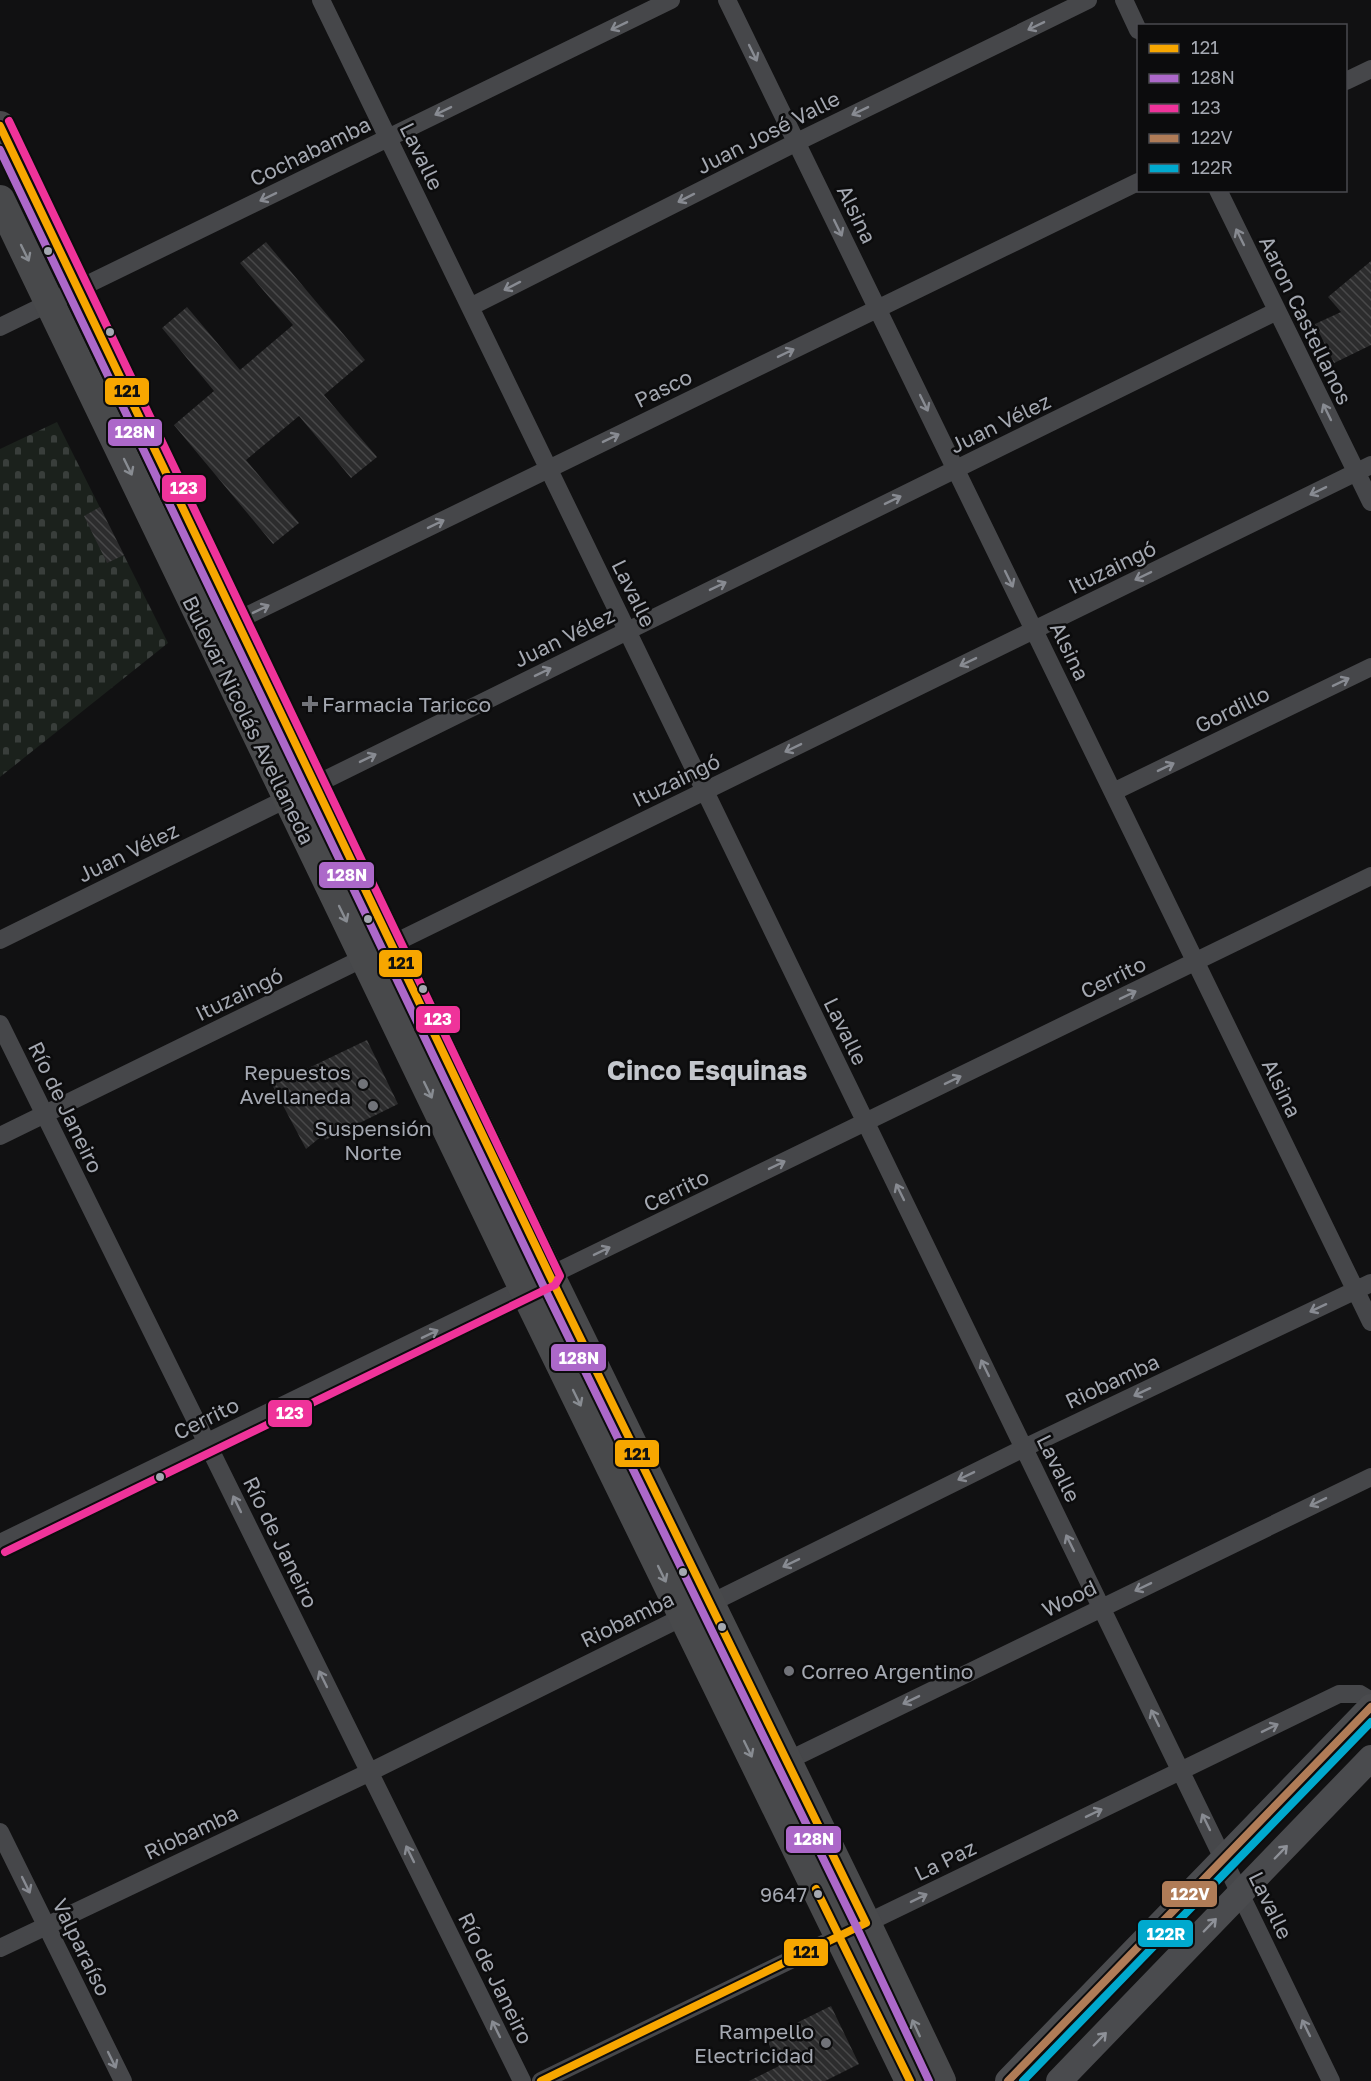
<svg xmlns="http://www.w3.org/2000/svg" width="1371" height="2081" font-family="'Golos Text',sans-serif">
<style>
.cemetery{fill:url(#cemetery-stones)}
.building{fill:url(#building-back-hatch)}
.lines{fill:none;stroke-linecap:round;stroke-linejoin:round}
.minor{stroke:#46474a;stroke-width:18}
.secondary{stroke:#4a4b4e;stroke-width:26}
.primary{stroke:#48494b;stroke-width:30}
.bus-1-casing{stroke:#0c0c0d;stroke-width:12}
.bus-2-casing{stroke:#0c0c0d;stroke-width:12}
.bus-3-casing{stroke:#0c0c0d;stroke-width:12}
.bus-4-casing{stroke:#0c0c0d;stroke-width:12}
.bus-5-casing{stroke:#0c0c0d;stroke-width:12}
.bus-1{stroke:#f7a600;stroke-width:8}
.bus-2{stroke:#ac68c9;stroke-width:8}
.bus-3{stroke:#ef339a;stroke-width:8}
.bus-4{stroke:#b07c57;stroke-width:8}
.bus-5{stroke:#00a9ce;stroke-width:8}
.oneway{stroke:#888b92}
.oneway2{stroke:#888c92}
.oneway3{stroke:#8e9198}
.bus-dot{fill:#a4a8b1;stroke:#0c0c0d;stroke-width:2}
.poi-dot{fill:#717379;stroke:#0c0c0d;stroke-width:2}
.labels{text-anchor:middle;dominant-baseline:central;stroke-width:5;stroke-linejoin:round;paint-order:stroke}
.bus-label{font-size:20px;fill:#a4a8b1;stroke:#0c0c0d;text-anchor:end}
.street-label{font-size:21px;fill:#a4a8b1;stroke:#0c0c0d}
.poi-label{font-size:21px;fill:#a4a8b1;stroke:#0c0c0d;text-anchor:start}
.district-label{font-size:27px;font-weight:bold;fill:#c4c7cd;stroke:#0c0c0d}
.line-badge{stroke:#0c0c0d;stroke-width:2}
.badge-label{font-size:16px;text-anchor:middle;font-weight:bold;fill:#fff}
.pale-badge-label{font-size:16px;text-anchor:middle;font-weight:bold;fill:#111}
</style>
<defs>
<pattern id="cemetery-stones" width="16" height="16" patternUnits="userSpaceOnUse" patternTransform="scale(1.5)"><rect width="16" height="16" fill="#1b211c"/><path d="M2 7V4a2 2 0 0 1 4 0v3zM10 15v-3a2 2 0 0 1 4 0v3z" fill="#393e3b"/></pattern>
<pattern id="building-back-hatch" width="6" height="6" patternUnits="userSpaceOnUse" patternTransform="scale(1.5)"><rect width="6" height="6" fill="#2c2c2d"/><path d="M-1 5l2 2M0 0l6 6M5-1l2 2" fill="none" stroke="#484849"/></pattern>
</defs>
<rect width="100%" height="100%" fill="#111112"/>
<path class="cemetery" d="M 57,422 L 168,643 L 0,777 L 0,449 Z"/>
<path class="building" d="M 266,242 L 365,360 L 324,395 L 377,457 L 351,478 L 299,416 L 246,460 L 299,523 L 273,544 L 174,425 L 214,391 L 162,328 L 187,307 L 240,370 L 293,325 L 240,263 Z
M 1371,261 L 1371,345 L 1334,363 L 1315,324 L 1341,312 L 1328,297 Z
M 100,507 L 124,555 L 107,563 L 84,516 Z
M 367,1040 L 398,1104 L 325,1140 L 323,1135 L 306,1149 L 269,1079 L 291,1068 L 294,1075 Z
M 831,2006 L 859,2064 L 825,2081 L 749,2081 L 779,2066 L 766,2038 Z"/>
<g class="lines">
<path class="minor" d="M 321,0 L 1331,2081
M 727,0 L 1371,1322
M 1124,0 L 1138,30
M 1346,81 L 1371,69
M 1218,190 L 1371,502
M 470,307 L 797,142 L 1088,0
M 0,327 L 671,0
M 228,625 L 1138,182
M 1113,792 L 1371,667
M 0,940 L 1277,311
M 0,1024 L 522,2081
M 0,1136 L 1371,465
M 0,1543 L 1371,876
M 787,1761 L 1371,1477
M 0,1832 L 123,2081
M 0,1948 L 370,1772 L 1024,1448 L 1371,1283
M 541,2081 L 1339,1694 L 1360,1694 L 1371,1701"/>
<path class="secondary" d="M 1008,2081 L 1371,1707
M 1059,2081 L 1371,1758"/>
<path class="primary" d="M 0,126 L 550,1276 L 866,1923 L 941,2081
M 0,200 L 524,1289 L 910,2081"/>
<defs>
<path id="bus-1" d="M 0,126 L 550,1276 L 866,1923 L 541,2081
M 816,1889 L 910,2081"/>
<path id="bus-2" d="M 0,150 L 541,1281 L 857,1928 L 929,2081"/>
<path id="bus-3" d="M 5,1552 L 555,1285 L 560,1276 L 9,121"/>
<path id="bus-4" d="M 1008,2081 L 1371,1707"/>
<path id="bus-5" d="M 1023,2081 L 1371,1722"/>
</defs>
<use href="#bus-1" class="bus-1-casing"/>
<use href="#bus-2" class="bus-2-casing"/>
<use href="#bus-3" class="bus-3-casing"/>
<use href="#bus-4" class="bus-4-casing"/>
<use href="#bus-5" class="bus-5-casing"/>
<use href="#bus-1" class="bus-1"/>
<use href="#bus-2" class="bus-2"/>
<use href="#bus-3" class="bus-3"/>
<use href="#bus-4" class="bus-4"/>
<use href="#bus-5" class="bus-5"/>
</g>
<defs><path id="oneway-shaft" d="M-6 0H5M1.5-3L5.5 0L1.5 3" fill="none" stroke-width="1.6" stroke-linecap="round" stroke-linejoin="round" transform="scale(1.5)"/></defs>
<g class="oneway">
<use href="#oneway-shaft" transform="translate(619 26) rotate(154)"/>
<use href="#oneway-shaft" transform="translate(1036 26) rotate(154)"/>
<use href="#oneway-shaft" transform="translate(753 53) rotate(64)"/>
<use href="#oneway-shaft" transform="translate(443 111) rotate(154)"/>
<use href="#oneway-shaft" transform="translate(860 111) rotate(154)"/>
<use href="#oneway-shaft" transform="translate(268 197) rotate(154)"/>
<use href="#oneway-shaft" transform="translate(686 198) rotate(153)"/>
<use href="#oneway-shaft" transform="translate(838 228) rotate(64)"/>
<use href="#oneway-shaft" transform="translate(1240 237) rotate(-116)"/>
<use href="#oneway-shaft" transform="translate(512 286) rotate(153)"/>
<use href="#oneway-shaft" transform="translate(786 353) rotate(-26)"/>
<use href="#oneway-shaft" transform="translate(924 403) rotate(64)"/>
<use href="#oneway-shaft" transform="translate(1327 412) rotate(-116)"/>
<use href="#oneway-shaft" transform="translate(611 438) rotate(-26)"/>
<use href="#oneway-shaft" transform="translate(1318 491) rotate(154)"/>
<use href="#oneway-shaft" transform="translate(893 500) rotate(-26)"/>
<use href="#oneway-shaft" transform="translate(436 524) rotate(-26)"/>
<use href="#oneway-shaft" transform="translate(1143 576) rotate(154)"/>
<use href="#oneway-shaft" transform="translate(1009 579) rotate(64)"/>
<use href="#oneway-shaft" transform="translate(718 586) rotate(-26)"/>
<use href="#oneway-shaft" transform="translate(261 609) rotate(-26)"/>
<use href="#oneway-shaft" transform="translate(968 662) rotate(154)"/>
<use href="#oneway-shaft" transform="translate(543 672) rotate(-26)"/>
<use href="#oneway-shaft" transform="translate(1341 682) rotate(-26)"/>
<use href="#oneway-shaft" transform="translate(793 748) rotate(154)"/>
<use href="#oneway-shaft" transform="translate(368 758) rotate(-26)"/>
<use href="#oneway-shaft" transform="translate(1166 767) rotate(-26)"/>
<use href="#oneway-shaft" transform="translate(1128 995) rotate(-26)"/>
<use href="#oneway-shaft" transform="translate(953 1080) rotate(-26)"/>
<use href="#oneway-shaft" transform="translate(777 1165) rotate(-26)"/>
<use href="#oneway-shaft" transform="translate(900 1192) rotate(-116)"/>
<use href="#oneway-shaft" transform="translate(602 1251) rotate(-26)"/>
<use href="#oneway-shaft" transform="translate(1318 1308) rotate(155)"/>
<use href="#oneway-shaft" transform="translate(430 1334) rotate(-26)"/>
<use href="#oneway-shaft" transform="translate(985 1368) rotate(-116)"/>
<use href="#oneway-shaft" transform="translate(1142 1392) rotate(155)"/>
<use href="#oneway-shaft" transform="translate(966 1476) rotate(154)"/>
<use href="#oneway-shaft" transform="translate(1318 1502) rotate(154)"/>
<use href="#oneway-shaft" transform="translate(237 1504) rotate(-116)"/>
<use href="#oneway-shaft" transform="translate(1070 1543) rotate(-116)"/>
<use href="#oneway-shaft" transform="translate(791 1563) rotate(154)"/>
<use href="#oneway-shaft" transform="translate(1143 1587) rotate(154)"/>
<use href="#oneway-shaft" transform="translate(323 1679) rotate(-116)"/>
<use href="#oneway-shaft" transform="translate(911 1700) rotate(154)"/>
<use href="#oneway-shaft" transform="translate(1155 1718) rotate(-116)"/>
<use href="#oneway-shaft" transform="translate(1270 1728) rotate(-26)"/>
<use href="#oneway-shaft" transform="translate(1094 1813) rotate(-26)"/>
<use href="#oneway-shaft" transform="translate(1206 1822) rotate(-116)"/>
<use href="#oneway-shaft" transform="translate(410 1854) rotate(-116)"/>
<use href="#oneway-shaft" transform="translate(26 1885) rotate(64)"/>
<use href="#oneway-shaft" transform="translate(919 1898) rotate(-26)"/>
<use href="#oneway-shaft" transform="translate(1306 2028) rotate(-116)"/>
<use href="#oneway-shaft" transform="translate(496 2029) rotate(-116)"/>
<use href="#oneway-shaft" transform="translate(112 2060) rotate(64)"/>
</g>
<g class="oneway2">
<use href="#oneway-shaft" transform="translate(25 253) rotate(64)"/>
<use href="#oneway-shaft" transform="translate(128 467) rotate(64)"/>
<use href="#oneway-shaft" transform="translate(343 914) rotate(64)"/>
<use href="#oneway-shaft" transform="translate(428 1090) rotate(64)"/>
<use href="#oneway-shaft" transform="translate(577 1398) rotate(64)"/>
<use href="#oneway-shaft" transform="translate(662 1574) rotate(64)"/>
<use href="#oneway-shaft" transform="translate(748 1749) rotate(64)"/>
<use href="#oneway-shaft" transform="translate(916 2028) rotate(-115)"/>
</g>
<g class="oneway3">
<use href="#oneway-shaft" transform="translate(1281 1852) rotate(-46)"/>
<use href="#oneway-shaft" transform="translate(1210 1925) rotate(-46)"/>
<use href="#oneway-shaft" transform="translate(1100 2039) rotate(-46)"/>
</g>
<g class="bus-dot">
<circle cx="48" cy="251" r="5"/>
<circle cx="110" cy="332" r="5"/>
<circle cx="368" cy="919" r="5"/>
<circle cx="423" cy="989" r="5"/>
<circle cx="160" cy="1477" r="5"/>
<circle cx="683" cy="1572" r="5"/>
<circle cx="722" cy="1627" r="5"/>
<circle cx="818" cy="1894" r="5"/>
</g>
<g class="poi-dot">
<path d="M307 695h6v6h6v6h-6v6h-6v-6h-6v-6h6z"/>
<circle cx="363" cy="1084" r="6"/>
<circle cx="373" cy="1106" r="6"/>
<circle cx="789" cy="1671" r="6"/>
<circle cx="826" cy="2043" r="6"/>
</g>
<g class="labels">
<g class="bus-label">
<text x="807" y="1894">9647</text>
</g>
<g class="street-label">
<text transform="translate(768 132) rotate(-27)">Juan José Valle</text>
<text transform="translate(310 151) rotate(-26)">Cochabamba</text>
<text transform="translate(422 156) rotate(64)">Lavalle</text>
<text transform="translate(857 214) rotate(64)">Alsina</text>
<text transform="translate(1306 320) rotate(64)">Aaron Castellanos</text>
<text transform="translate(663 388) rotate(-26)">Pasco</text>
<text transform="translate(1000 423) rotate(-26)">Juan Vélez</text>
<text transform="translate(1112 567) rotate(-26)">Ituzaingó</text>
<text transform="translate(634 593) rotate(64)">Lavalle</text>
<text transform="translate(564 637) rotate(-26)">Juan Vélez</text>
<text transform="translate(1070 651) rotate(64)">Alsina</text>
<text transform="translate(1232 709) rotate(-26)">Gordillo</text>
<text transform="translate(249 720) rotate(64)">Bulevar Nicolás Avellaneda</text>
<text transform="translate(676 780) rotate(-26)">Ituzaingó</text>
<text transform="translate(128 852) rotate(-26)">Juan Vélez</text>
<text transform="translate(1113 977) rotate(-26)">Cerrito</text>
<text transform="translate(239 994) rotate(-26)">Ituzaingó</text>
<text transform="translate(846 1031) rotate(64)">Lavalle</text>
<text transform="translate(1282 1088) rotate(64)">Alsina</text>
<text transform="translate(66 1107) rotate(64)">Río de Janeiro</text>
<text transform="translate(676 1190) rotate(-26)">Cerrito</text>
<text transform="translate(1112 1381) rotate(-25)">Riobamba</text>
<text transform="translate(206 1418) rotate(-26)">Cerrito</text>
<text transform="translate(1059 1468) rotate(64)">Lavalle</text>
<text transform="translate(281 1542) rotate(64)">Río de Janeiro</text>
<text transform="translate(1069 1598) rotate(-26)">Wood</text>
<text transform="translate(627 1619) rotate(-26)">Riobamba</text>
<text transform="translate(191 1832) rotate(-25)">Riobamba</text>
<text transform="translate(945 1860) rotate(-26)">La Paz</text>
<text transform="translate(1271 1905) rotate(64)">Lavalle</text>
<text transform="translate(82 1947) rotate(64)">Valparaíso</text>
<text transform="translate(496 1978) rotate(64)">Río de Janeiro</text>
</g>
<g class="poi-label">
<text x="322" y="704">Farmacia Taricco</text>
<text x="351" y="1072" text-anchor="end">Repuestos<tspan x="351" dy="24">Avellaneda</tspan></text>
<text x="373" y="1128" text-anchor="middle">Suspensión<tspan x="373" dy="24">Norte</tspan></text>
<text x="801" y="1671">Correo Argentino</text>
<text x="814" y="2031" text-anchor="end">Rampello<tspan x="814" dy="24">Electricidad</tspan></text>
</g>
<g class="district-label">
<text x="707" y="1070">Cinco Esquinas</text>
</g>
</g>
<g class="line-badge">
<rect x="104" y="377" width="46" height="29" rx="6" fill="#f7a600"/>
<rect x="107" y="418" width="56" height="29" rx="6" fill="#ac68c9"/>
<rect x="161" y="474" width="46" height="29" rx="6" fill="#ef339a"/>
<rect x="318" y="861" width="57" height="28" rx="6" fill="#ac68c9"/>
<rect x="378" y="949" width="45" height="29" rx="6" fill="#f7a600"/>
<rect x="415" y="1005" width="46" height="29" rx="6" fill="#ef339a"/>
<rect x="550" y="1343" width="57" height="29" rx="6" fill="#ac68c9"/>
<rect x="267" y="1399" width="46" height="29" rx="6" fill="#ef339a"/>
<rect x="614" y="1439" width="46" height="29" rx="6" fill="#f7a600"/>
<rect x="785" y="1825" width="57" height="29" rx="6" fill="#ac68c9"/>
<rect x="1161" y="1880" width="57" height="28" rx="6" fill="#b07c57"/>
<rect x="1137" y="1919" width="57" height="29" rx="6" fill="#00a9ce"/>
<rect x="783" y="1938" width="46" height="29" rx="6" fill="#f7a600"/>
</g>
<g class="badge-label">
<text x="135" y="438">128N</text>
<text x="184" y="494">123</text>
<text x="347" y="881">128N</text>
<text x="438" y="1025">123</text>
<text x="579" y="1364">128N</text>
<text x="290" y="1419">123</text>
<text x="814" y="1845">128N</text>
<text x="1190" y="1900">122V</text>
<text x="1166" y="1940">122R</text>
</g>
<g class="pale-badge-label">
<text x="127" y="397">121</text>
<text x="401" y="969">121</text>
<text x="637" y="1460">121</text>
<text x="806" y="1958">121</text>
</g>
<rect x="1137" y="24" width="210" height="168" fill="#0c0c0d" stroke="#494a4f" stroke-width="1.5"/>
<rect x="1149" y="44" width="30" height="9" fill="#f7a600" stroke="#494a4f" stroke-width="1.5"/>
<text x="1191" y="54" font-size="18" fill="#a4a8b1">121</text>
<rect x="1149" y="74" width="30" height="9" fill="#ac68c9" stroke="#494a4f" stroke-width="1.5"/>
<text x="1191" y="84" font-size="18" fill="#a4a8b1">128N</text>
<rect x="1149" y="104" width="30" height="9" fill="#ef339a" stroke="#494a4f" stroke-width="1.5"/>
<text x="1191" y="114" font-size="18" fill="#a4a8b1">123</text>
<rect x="1149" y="134" width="30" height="9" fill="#b07c57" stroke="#494a4f" stroke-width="1.5"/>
<text x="1191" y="144" font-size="18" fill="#a4a8b1">122V</text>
<rect x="1149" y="164" width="30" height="9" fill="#00a9ce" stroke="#494a4f" stroke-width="1.5"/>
<text x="1191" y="174" font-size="18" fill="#a4a8b1">122R</text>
</svg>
